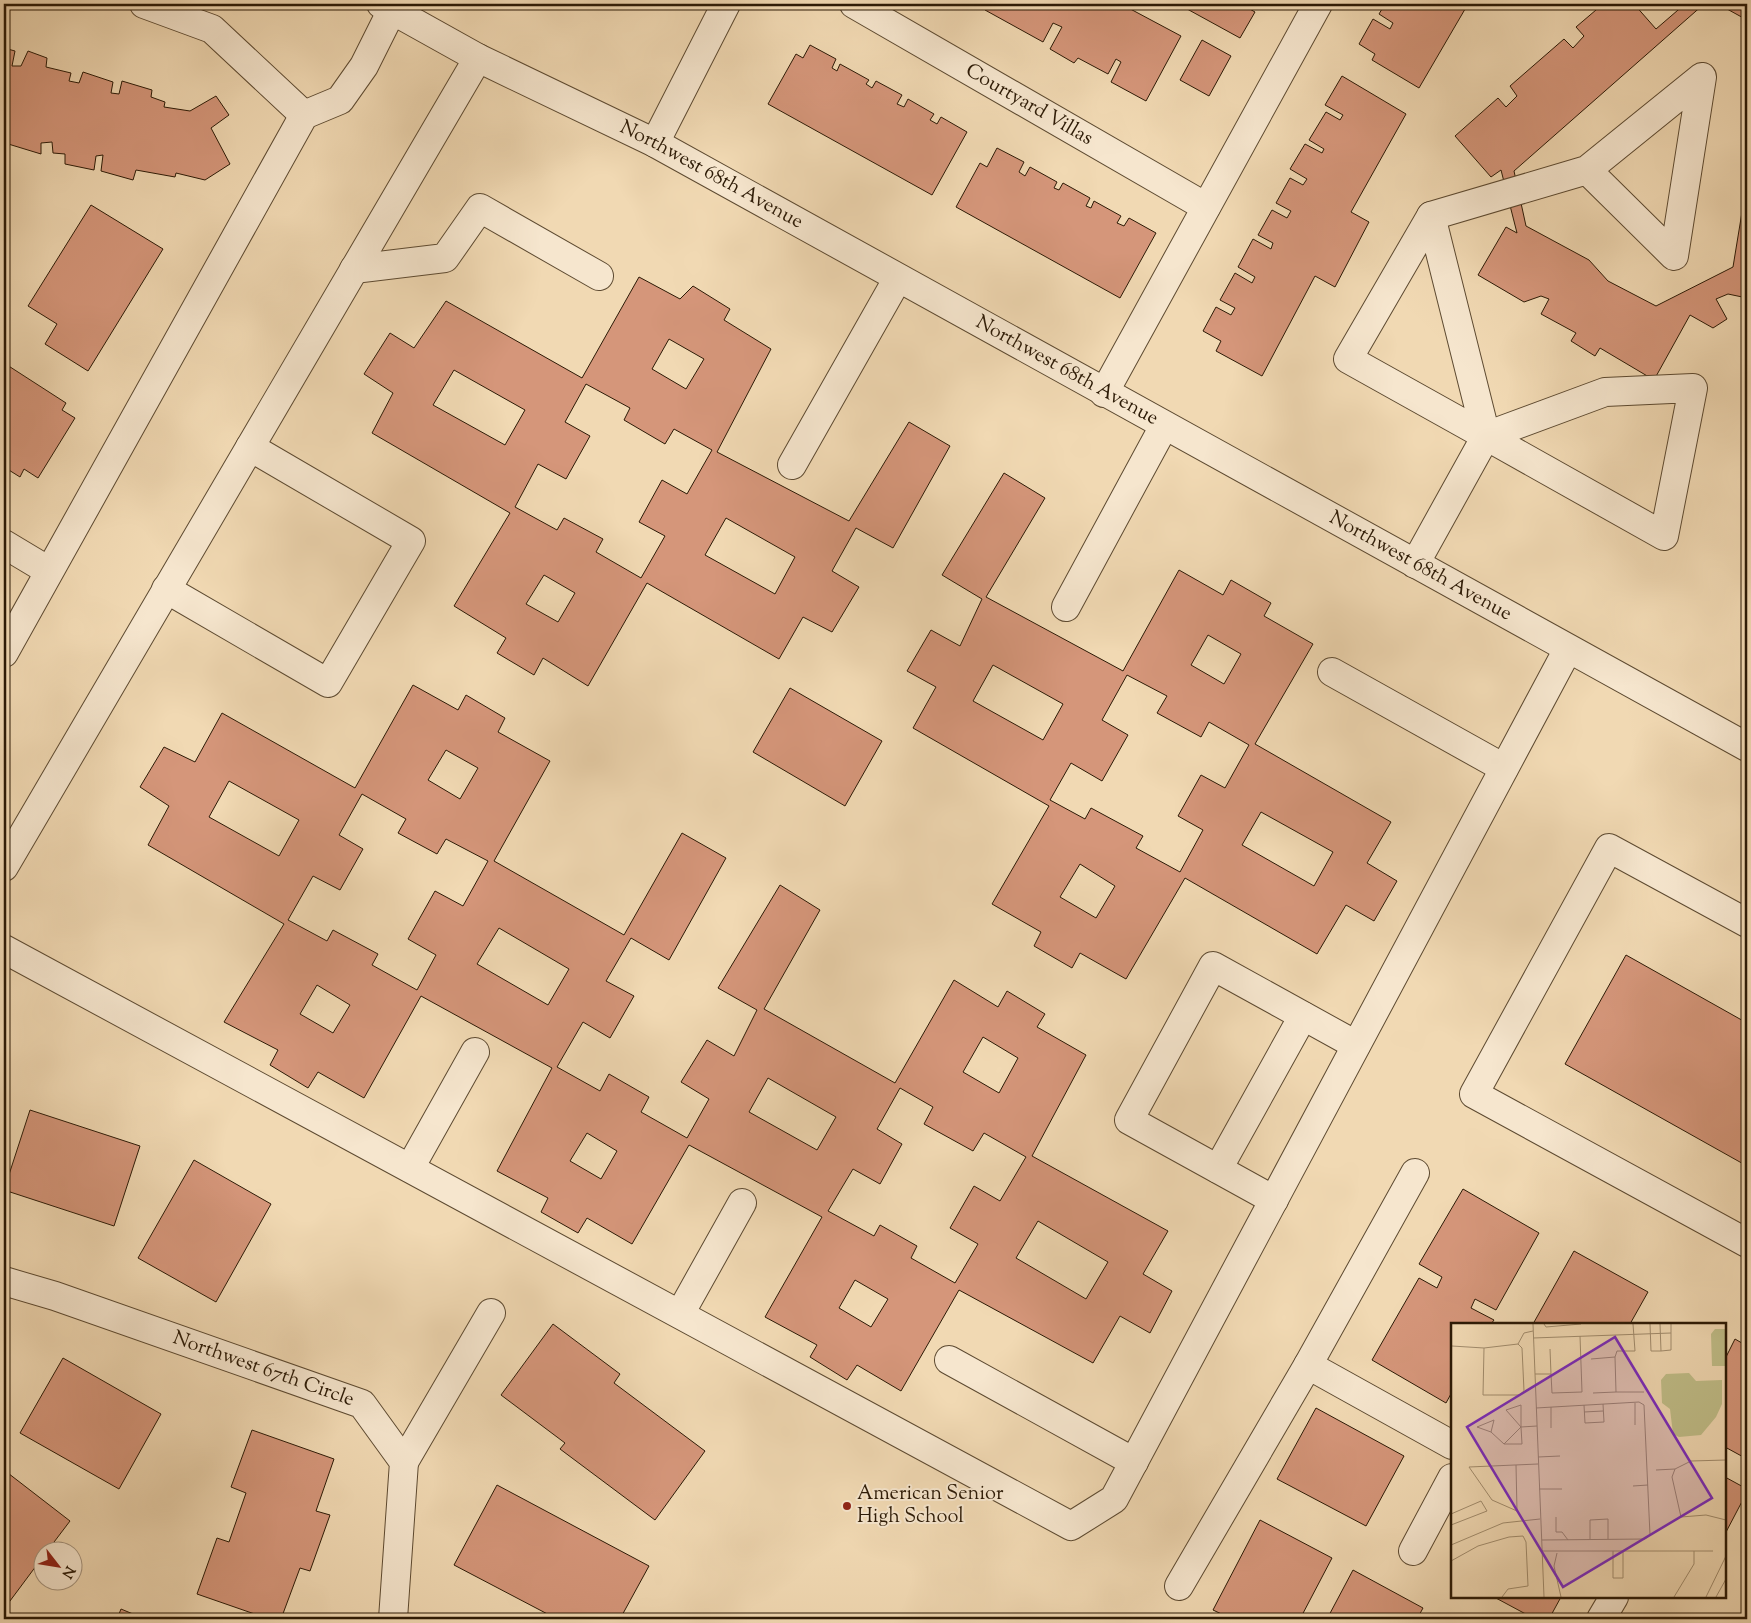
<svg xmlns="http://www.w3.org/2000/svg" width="1751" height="1623" font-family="'Sorts Mill Goudy',serif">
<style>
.building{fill:#d5967a;stroke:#2c1a06;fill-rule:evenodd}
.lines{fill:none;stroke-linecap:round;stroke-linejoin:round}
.minor-casing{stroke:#5d4a31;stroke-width:30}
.minor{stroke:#f6e6ce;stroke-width:28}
.poi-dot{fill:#8f2418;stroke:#f6e6ce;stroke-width:2}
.labels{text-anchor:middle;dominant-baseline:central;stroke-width:4;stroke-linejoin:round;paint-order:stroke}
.street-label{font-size:20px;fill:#2c1a06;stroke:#f6e6ce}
.poi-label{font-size:20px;fill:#2c1a06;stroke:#f6e6ce;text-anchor:start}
.inset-road{fill:none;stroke:#a28d6e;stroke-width:1}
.view{fill:#7b2cbf;fill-opacity:0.15;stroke:#7b2cbf;stroke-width:2.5}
.inset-edge{fill:none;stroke:#2c1a06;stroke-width:2.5}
</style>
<rect width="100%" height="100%" fill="#f1d9b3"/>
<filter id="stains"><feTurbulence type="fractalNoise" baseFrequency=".004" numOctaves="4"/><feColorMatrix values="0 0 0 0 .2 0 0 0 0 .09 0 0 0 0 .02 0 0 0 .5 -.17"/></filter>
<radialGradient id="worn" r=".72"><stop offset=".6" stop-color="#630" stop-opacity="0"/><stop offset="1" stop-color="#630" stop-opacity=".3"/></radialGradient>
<path class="building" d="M 988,4 L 1121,4 L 1181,36 L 1146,101 L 1111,82 L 1121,62 L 1116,59 L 1108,74 L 1078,58 L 1074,63 L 1050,49 L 1062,27 L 1053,23 L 1043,42 L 985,10 Z
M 1178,4 L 1241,4 L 1255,12 L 1240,38 Z
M 1385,4 L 1468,4 L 1419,88 L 1372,60 L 1375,54 L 1359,44 L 1373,19 L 1390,29 L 1393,23 L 1379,14 Z
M 1603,4 L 1634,4 L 1656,29 L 1685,4 L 1704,4 L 1514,171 L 1526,226 L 1589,260 L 1608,281 L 1656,306 L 1733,267 L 1743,206 L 1747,198 L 1747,298 L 1728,294 L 1716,299 L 1727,319 L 1713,328 L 1690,315 L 1654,380 L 1600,348 L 1595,356 L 1571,341 L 1576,333 L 1541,314 L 1549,299 L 1541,296 L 1524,302 L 1478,275 L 1506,227 L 1517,233 L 1501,170 L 1491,177 L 1455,136 L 1498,98 L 1506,107 L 1517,96 L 1510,86 L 1564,39 L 1573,48 L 1584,36 L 1576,27 Z
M 1718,4 L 1747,4 L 1747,20 Z
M 1202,40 L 1231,56 L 1209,96 L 1180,80 Z
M 810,45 L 836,59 L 832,68 L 837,71 L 840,64 L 869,80 L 866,84 L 872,88 L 876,81 L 902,95 L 897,104 L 904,107 L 908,99 L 934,114 L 930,120 L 937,124 L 941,117 L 967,132 L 932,195 L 768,104 L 796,54 L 803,58 Z
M 4,48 L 15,51 L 12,66 L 21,66 L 28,51 L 47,58 L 46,67 L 71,73 L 69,81 L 79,83 L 83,72 L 113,82 L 111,93 L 119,94 L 122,81 L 152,90 L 151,97 L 165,102 L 164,107 L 190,111 L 216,96 L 229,115 L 211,128 L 230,164 L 205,180 L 176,173 L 175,177 L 136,170 L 133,180 L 101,171 L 103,155 L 96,156 L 94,170 L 65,164 L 65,154 L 53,153 L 52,142 L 41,143 L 41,154 L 5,143 L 6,137 L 4,136 Z
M 1342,76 L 1406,114 L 1351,212 L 1369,222 L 1335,287 L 1315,276 L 1262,376 L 1216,351 L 1221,341 L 1203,331 L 1216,307 L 1231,315 L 1235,308 L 1220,300 L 1235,273 L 1252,283 L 1255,277 L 1238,267 L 1253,239 L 1271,249 L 1273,243 L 1258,235 L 1272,210 L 1287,218 L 1291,211 L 1276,203 L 1290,178 L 1303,185 L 1307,179 L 1290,169 L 1305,144 L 1322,153 L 1324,149 L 1309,140 L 1326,112 L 1340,120 L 1343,115 L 1325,105 Z
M 997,148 L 1024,162 L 1019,172 L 1025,176 L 1030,167 L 1057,182 L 1054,188 L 1059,190 L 1063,183 L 1090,198 L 1086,206 L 1091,208 L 1094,201 L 1121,216 L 1117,223 L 1124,226 L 1129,218 L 1156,233 L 1120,298 L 956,207 L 980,163 L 987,167 Z
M 91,205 L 163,249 L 88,371 L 45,344 L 57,324 L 28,306 Z
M 639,277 L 680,299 L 693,286 L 730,309 L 724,320 L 771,349 L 717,452 L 849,521 L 909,422 L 950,446 L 893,548 L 856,528 L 832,571 L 859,587 L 832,632 L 803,617 L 779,659 L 647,583 L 588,686 L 543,658 L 534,675 L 497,653 L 506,638 L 454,606 L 510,513 L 372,433 L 393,393 L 364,374 L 390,333 L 414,348 L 446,301 L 582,378 ZM 669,339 L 704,359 L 686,389 L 652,369 ZM 454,370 L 525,410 L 505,445 L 433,405 ZM 586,384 L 630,408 L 624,420 L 665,444 L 674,429 L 712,450 L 687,494 L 662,480 L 639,522 L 665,536 L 641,578 L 596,552 L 603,539 L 564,518 L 557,530 L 515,507 L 538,464 L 566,479 L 590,436 L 565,422 ZM 726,518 L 795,557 L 775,594 L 705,555 ZM 544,575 L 575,593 L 558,622 L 526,604 Z
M 4,363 L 66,403 L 62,410 L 75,418 L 38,478 L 24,469 L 20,477 L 4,467 Z
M 1004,473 L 1045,498 L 986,597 L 1123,671 L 1179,570 L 1223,595 L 1231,580 L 1271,603 L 1264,616 L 1313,644 L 1255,744 L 1391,822 L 1367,863 L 1397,881 L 1374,921 L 1346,905 L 1317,954 L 1185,878 L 1126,979 L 1080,953 L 1072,968 L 1034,946 L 1041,932 L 992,904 L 1049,806 L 913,728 L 936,687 L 907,671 L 931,630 L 960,646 L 982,599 L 942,575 ZM 1208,635 L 1241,654 L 1224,684 L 1191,665 ZM 993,665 L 1063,704 L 1043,740 L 973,701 ZM 1127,675 L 1167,696 L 1157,713 L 1201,737 L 1209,722 L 1249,745 L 1225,788 L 1201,775 L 1178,816 L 1203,830 L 1180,872 L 1136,848 L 1143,836 L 1091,808 L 1085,819 L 1050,800 L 1071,763 L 1102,781 L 1128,735 L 1102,720 ZM 1261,812 L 1333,852 L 1314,886 L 1242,845 ZM 1080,864 L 1115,886 L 1096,918 L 1060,897 Z
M 413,685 L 458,710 L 466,695 L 505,718 L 498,732 L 550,761 L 494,861 L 624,935 L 682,833 L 726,858 L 669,960 L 631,938 L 606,981 L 634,996 L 610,1038 L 583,1022 L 557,1067 L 600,1091 L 609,1074 L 649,1097 L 641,1112 L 687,1138 L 709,1099 L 681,1082 L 707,1040 L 734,1056 L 757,1010 L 718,988 L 780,885 L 820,910 L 764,1009 L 895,1083 L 954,980 L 998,1007 L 1007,991 L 1045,1014 L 1037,1027 L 1086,1055 L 1032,1156 L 1168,1231 L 1143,1274 L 1172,1291 L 1150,1333 L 1120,1316 L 1093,1363 L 959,1290 L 901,1391 L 857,1365 L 847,1380 L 810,1357 L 817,1345 L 765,1317 L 822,1217 L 689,1145 L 632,1244 L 587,1218 L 578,1233 L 541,1212 L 548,1198 L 497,1171 L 552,1068 L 421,996 L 364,1098 L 318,1072 L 308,1088 L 270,1065 L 278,1050 L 224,1022 L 284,924 L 148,845 L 169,806 L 140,787 L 164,747 L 195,762 L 222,713 L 355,788 ZM 446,750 L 478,768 L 460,799 L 428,780 ZM 229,781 L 299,820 L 279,856 L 209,817 ZM 362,794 L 406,819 L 398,833 L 437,854 L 446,839 L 488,861 L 463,906 L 435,891 L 408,939 L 436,955 L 417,990 L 372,965 L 378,954 L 333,930 L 327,941 L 288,920 L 313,876 L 340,890 L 363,849 L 339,835 ZM 499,928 L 569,969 L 548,1005 L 477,964 ZM 317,985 L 350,1005 L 333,1033 L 300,1014 ZM 983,1037 L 1018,1058 L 999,1093 L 963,1072 ZM 768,1078 L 836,1117 L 817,1150 L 749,1112 ZM 900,1088 L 933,1107 L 924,1124 L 973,1151 L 984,1133 L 1026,1157 L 1000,1201 L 974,1186 L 950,1228 L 978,1244 L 955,1283 L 911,1258 L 917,1246 L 880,1225 L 874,1236 L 828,1211 L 853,1169 L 880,1184 L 902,1144 L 877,1129 ZM 587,1133 L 617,1151 L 601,1179 L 570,1161 ZM 1038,1221 L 1108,1262 L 1086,1299 L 1016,1258 ZM 855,1280 L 888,1299 L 871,1327 L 839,1308 Z
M 790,688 L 882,741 L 845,806 L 753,752 Z
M 1626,955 L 1747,1023 L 1747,1166 L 1565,1064 Z
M 30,1110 L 140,1146 L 114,1226 L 4,1190 Z
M 194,1160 L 271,1204 L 216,1302 L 138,1258 Z
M 1463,1189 L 1539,1233 L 1496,1310 L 1475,1299 L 1471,1308 L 1494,1320 L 1491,1324 L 1452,1324 L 1452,1392 L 1446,1403 L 1372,1360 L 1419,1278 L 1437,1288 L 1442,1277 L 1419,1264 Z
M 1574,1251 L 1648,1292 L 1630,1324 L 1533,1324 Z
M 553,1324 L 620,1374 L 614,1383 L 705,1451 L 655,1520 L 560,1449 L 565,1443 L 501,1395 Z
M 1735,1339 L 1747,1346 L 1747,1459 L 1725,1447 L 1725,1359 Z
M 63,1358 L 161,1414 L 119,1489 L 20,1433 Z
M 1316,1408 L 1404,1456 L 1366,1526 L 1277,1479 Z
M 252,1430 L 334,1459 L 316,1511 L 330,1515 L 310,1571 L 300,1568 L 281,1619 L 269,1619 L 197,1594 L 217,1538 L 229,1542 L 246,1493 L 231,1487 Z
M 4,1470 L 70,1521 L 48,1550 L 42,1550 L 42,1558 L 4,1609 Z
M 1725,1477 L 1747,1489 L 1747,1492 L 1725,1534 Z
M 497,1485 L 649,1566 L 620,1619 L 557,1619 L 454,1565 Z
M 1260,1520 L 1332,1558 L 1300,1619 L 1232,1619 L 1213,1610 Z
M 1353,1570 L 1423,1608 L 1417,1619 L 1327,1619 Z
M 1494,1597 L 1561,1597 L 1549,1619 L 1535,1619 Z
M 121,1609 L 145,1619 L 117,1619 Z"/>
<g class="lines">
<defs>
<g id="minor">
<path d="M 144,4 L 212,29 L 304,115"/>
<path id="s1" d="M 381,4 L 478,58 L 655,143 L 1747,747"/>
<path id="s2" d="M 854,4 L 1206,207"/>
<path d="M 655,143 L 726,4"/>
<path d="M 1431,216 L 1587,170 L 1702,77 L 1674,256 L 1587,170"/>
<path d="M 1431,216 L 1486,436 L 1348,359 Z"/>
<path d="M 354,269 L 445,258 L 480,208 L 599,276"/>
<path d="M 1104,393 L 1318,4"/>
<path d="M 792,465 L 898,278"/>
<path d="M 4,544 L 49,571"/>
<path d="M 1415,564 L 1486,436 L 1664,536 L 1693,388 L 1605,392 L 1486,436"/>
<path d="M 166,589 L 328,683 L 411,541 L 250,447"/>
<path d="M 1066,607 L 1164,426"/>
<path d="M 4,653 L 304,115 L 340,100 L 364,66 L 392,10"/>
<path d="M 1332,672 L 1504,768"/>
<path d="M 4,867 L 478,58"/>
<path d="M 1747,923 L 1609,848 L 1474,1094 L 1747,1243"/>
<path d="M 4,949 L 1071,1526 L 1114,1499 L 1568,649"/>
<path d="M 410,1168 L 475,1052"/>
<path d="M 1218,1169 L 1303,1016"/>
<path d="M 1274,1200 L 1129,1120 L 1213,966 L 1356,1045"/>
<path id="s3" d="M 4,1281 L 55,1296 L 362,1404 L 404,1462 L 393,1619"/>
<path d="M 680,1314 L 742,1203"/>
<path d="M 949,1360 L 1134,1462"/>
<path d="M 1308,1365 L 1415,1173"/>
<path d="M 404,1462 L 491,1313"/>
<path d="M 1413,1551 L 1452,1478"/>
<path d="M 1179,1586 L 1308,1365 L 1452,1445"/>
<path d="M 1601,1619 L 1614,1597"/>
</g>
</defs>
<use href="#minor" class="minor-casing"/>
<use href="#minor" class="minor"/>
</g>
<circle class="poi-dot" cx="847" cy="1506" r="5"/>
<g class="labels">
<g class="street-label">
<text stroke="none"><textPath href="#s2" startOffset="202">Courtyard Villas</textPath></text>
<text stroke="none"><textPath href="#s1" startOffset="372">Northwest 68th Avenue</textPath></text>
<text stroke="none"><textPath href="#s1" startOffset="778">Northwest 68th Avenue</textPath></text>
<text stroke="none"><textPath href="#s1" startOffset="1182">Northwest 68th Avenue</textPath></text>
<text stroke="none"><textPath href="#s3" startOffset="274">Northwest 67th Circle</textPath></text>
</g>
<g class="poi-label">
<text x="857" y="1494">American Senior<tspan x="857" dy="23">High School</tspan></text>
</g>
</g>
<g transform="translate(1451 1323)">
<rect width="275" height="275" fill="#f1d9b3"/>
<path d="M 264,6 L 275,6 L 275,43 L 261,43 L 260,11 ZM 238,50 L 245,58 L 271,57 L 271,81 L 265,94 L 250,112 L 228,114 L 222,111 L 219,86 L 211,80 L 210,57 L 215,51 Z" fill="#c0be89"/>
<path class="inset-road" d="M 82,1 L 93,274M 93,1 L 95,4 L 130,1M 182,1 L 184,28 L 166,28 L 164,34 L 165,69 L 193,69M 199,1 L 200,28 L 210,28 L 209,1M 82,15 L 220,10M 67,21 L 73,10 L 82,8M 1,23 L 33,25 L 67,21M 33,25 L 32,72 L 68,72 L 73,68 L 71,25 L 67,21M 210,28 L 220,27 L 220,1M 140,36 L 164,34M 84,51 L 100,51 L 99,26M 100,51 L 101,70 L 131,69 L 129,13M 142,70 L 165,69M 184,80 L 184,102M 133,82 L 134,100 L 153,99 L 152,81M 100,84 L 100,105M 85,85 L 188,79 L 193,82 L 199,212 L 194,216 L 91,217M 133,89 L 152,88M 70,104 L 55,87 L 70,82 L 70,104 L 86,103M 70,104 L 71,121 L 53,121 ZM 40,109 L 43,97 L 26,104 L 40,109 L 53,121M 87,134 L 109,133M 275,137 L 240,138 L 224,146 L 221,154 L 230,194 L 255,192 L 275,197M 65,142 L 66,188 L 41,177 L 18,144 L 87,141M 205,147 L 224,146M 182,163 L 197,162M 88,166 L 111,166M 0,191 L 30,178 L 36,188 L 0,202M 105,194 L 105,209 L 111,209 L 117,217M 139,216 L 139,197 L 157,196 L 157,216M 0,222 L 52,200 L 89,196M 91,228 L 262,228M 162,228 L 162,255 L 172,255 L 172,228M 106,230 L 103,243 L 110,274M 0,238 L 27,223 L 58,214 L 72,213 L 75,219 L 77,263 L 57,266 L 51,274M 223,274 L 243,241 L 243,228M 255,274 L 275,233M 265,274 L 275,256"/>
<path class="view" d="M 164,14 L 261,175 L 112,264 L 16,104 Z"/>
<rect width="275" height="275" class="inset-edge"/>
</g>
<rect width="1751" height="1623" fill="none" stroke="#f1d9b3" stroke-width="20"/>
<rect x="5" y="5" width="1741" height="1613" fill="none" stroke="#2c1a06" stroke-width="2.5"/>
<rect x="10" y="10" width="1731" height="1603" fill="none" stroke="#2c1a06"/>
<g transform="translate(58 1566) rotate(121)"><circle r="24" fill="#f6e6ce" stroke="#a5947e"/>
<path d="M0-4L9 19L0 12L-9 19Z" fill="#8f2418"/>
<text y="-8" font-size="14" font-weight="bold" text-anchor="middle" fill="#2c1a06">N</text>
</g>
<rect width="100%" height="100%" filter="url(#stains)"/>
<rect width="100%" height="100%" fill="url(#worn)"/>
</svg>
